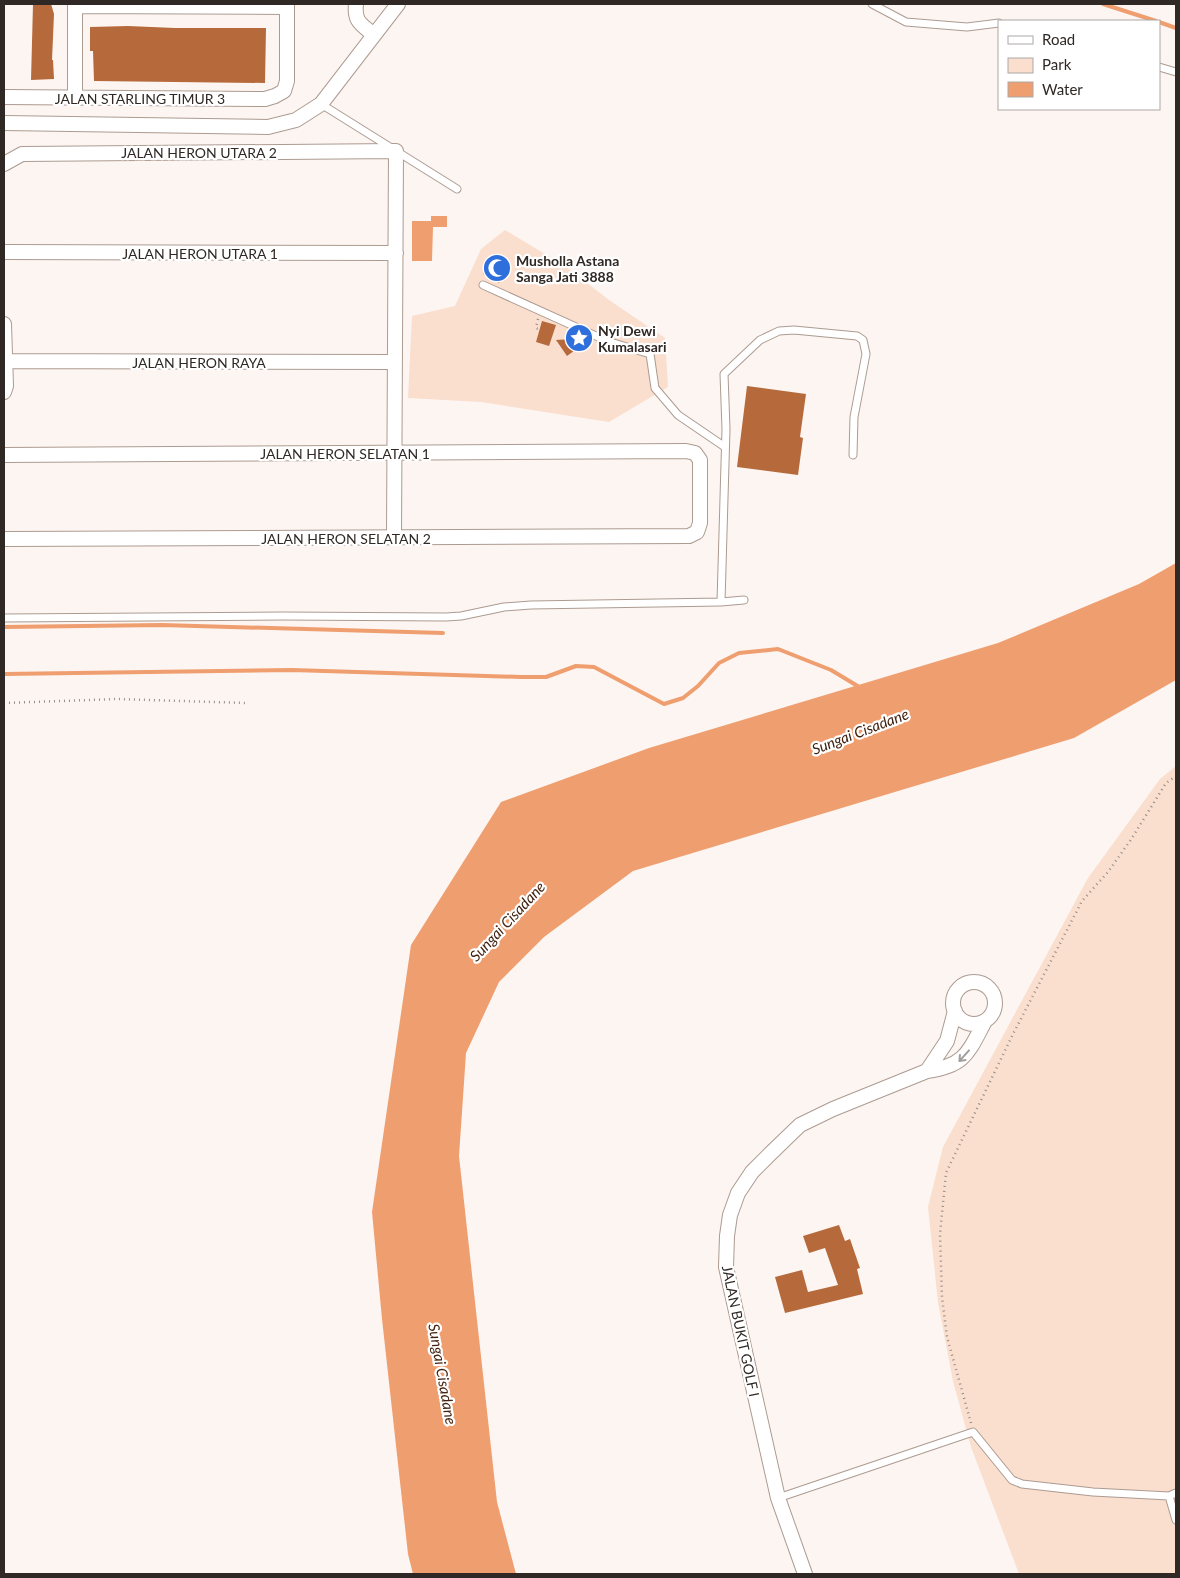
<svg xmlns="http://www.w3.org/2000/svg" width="1180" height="1578" font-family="Lato,sans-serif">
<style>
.green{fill:#fadece}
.water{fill:#ef9e6f}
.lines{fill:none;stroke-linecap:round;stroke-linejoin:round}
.stream{stroke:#ef9e6f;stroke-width:4}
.building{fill:#b66a3b}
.service-casing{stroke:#ac9b91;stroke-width:9}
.minor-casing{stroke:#ac9b91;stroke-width:16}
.path{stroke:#958e8a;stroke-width:2.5;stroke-dasharray:1 4;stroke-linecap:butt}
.service{stroke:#fff;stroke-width:7}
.minor{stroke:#fff;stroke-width:14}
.oneway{stroke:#a19e9c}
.labels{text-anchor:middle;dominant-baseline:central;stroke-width:4.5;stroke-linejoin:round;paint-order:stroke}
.street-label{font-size:14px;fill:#2f2824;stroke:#fff}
.poi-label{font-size:14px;font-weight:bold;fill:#2f2824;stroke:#fff;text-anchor:start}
.water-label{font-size:15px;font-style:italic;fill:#43230f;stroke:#fff}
</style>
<rect width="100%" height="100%" fill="#fdf5f1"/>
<path class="green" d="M 505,230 L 565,266 L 609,300 L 665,338 L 668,387 L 609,422 L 481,402 L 408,398 L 412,316 L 455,306 L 481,249 Z
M 1176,766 L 1176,1574 L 1019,1574 L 971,1447 L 953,1381 L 938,1302 L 928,1207 L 943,1147 L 1088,878 L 1160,779 Z"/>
<path class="water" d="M 431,216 L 447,216 L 447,227 L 433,227 L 432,261 L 412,261 L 412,221 L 431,221 Z
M 1176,563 L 1176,680 L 1074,738 L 633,871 L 544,937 L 499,982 L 466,1053 L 459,1156 L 497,1502 L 516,1574 L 413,1574 L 408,1554 L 382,1319 L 372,1212 L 411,945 L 501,802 L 649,748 L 998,643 L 1139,584 Z"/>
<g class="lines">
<path class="stream" d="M 1103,4 L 1156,21
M 1159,22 L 1176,28
M 4,627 L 162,625 L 443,633
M 4,674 L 292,670 L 521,677 L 546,677 L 576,666 L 594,667 L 664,704 L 683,698 L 698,686 L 719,663 L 739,653 L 778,649 L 831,670 L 861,688"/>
</g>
<path class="building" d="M 33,4 L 51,4 L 54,14 L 52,60 L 53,60 L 54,79 L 31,80 Z
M 128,26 L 175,28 L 266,28 L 265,83 L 94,81 L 93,51 L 90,51 L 90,27 Z
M 495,254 L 510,263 L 499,283 L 483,274 Z
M 542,321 L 556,325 L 549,346 L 536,342 Z
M 572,339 L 576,340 L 582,345 L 567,356 L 556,340 Z
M 747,386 L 806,394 L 800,437 L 803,438 L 798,475 L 737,467 Z
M 839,1225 L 845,1241 L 850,1239 L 860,1268 L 857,1269 L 863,1294 L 785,1313 L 775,1277 L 802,1270 L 808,1292 L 838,1285 L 825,1248 L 809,1253 L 803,1236 Z"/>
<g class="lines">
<defs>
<path id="service" d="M 872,4 L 906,22 L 967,27 L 999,23
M 1159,67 L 1176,72
M 321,104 L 457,189
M 483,285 L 607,341 L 650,354 L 655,388 L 678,415 L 725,447
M 721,602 L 726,429 L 724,374 L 760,340 L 779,331 L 794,330 L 857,336 L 863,340 L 866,354 L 854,417 L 853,455
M 4,618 L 282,616 L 446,617 L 461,616 L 504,607 L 531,605 L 721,602 L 744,600
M 1169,1496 L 1176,1520
M 778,1498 L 973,1432 L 1012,1480 L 1022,1484 L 1093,1492 L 1169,1496 L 1176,1493"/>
<path id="minor" d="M 75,4 L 75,97
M 356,4 C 354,22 361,24 374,35
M 75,6 L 287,7
M 4,97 L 265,99 L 275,96 L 284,91 L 287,81 L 287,4
M 4,123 L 268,127 L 296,120 L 321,104 L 398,4
M 4,164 L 22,154 L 396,151 L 394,537
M 4,252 L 396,253
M 4,324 L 6,386 L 4,392
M 4,361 L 395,362
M 4,455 L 686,451 L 695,453 L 700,460 L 700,523 L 697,532 L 689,536 L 4,539
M953 1003a21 21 0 1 1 42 0a21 21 0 1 1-42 0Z
M 927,1071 L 947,1041 L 955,1011
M 805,1574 L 778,1498 L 726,1267 L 727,1236 L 730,1215 L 738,1193 L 752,1172 L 771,1153 L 800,1125 L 833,1109 L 927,1071 C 965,1066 968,1053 985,1021"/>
</defs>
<use href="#service" class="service-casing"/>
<use href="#minor" class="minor-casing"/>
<path class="path" d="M 538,319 L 536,328 L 540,330
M 4,703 L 117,699 L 246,703
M 971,1423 L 947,1337 L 942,1297 L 940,1234 L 946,1173 L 1011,1038 L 1082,901 L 1108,872 L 1132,838 L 1166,783 L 1176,776"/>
<use href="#service" class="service"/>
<use href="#minor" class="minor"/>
</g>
<defs><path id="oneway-shaft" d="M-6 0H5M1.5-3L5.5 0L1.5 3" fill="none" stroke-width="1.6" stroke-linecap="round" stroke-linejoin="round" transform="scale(1.25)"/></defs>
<use class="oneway" href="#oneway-shaft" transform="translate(964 1056) rotate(132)"/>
<defs>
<symbol id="mosque-disc" viewBox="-11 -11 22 22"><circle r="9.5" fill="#2f6fdc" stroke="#fff"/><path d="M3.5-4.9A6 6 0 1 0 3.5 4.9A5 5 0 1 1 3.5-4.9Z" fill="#fff"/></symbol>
<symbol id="sight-disc" viewBox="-11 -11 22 22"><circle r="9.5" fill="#2f6fdc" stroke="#fff"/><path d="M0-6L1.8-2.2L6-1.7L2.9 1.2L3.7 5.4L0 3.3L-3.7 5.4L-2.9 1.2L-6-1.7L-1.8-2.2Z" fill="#fff"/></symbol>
</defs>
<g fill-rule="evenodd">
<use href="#mosque-disc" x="481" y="252" width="32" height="32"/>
<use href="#sight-disc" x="563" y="322" width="32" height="32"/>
</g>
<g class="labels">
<g class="street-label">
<text x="140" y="98">JALAN STARLING TIMUR 3</text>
<text x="199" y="152">JALAN HERON UTARA 2</text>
<text x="200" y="253">JALAN HERON UTARA 1</text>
<text x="199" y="362">JALAN HERON RAYA</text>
<text x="345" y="453">JALAN HERON SELATAN 1</text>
<text x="346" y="538">JALAN HERON SELATAN 2</text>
<text transform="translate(741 1331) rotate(78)">JALAN BUKIT GOLF I</text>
</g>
<g class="poi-label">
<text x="516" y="260">Musholla Astana<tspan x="516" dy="16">Sanga Jati 3888</tspan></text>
<text x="598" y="330">Nyi Dewi<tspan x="598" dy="16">Kumalasari</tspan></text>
</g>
<g class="water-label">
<text transform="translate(860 731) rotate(-21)">Sungai Cisadane</text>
<text transform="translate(507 921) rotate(-47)">Sungai Cisadane</text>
<text transform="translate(443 1374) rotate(80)">Sungai Cisadane</text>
</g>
</g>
<rect width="1180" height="1578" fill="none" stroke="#2f2824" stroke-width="10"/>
<rect x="998" y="20" width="162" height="90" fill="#ffffff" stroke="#aca9a7"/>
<rect x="1008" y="36" width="25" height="8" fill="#ffffff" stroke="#aca9a7"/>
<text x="1042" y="45" font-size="15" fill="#2f2824">Road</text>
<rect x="1008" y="58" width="25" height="15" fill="#fadece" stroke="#aca9a7"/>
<text x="1042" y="70" font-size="15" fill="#2f2824">Park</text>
<rect x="1008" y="82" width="25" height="15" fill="#ef9e6f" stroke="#aca9a7"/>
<text x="1042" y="95" font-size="15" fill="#2f2824">Water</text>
</svg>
